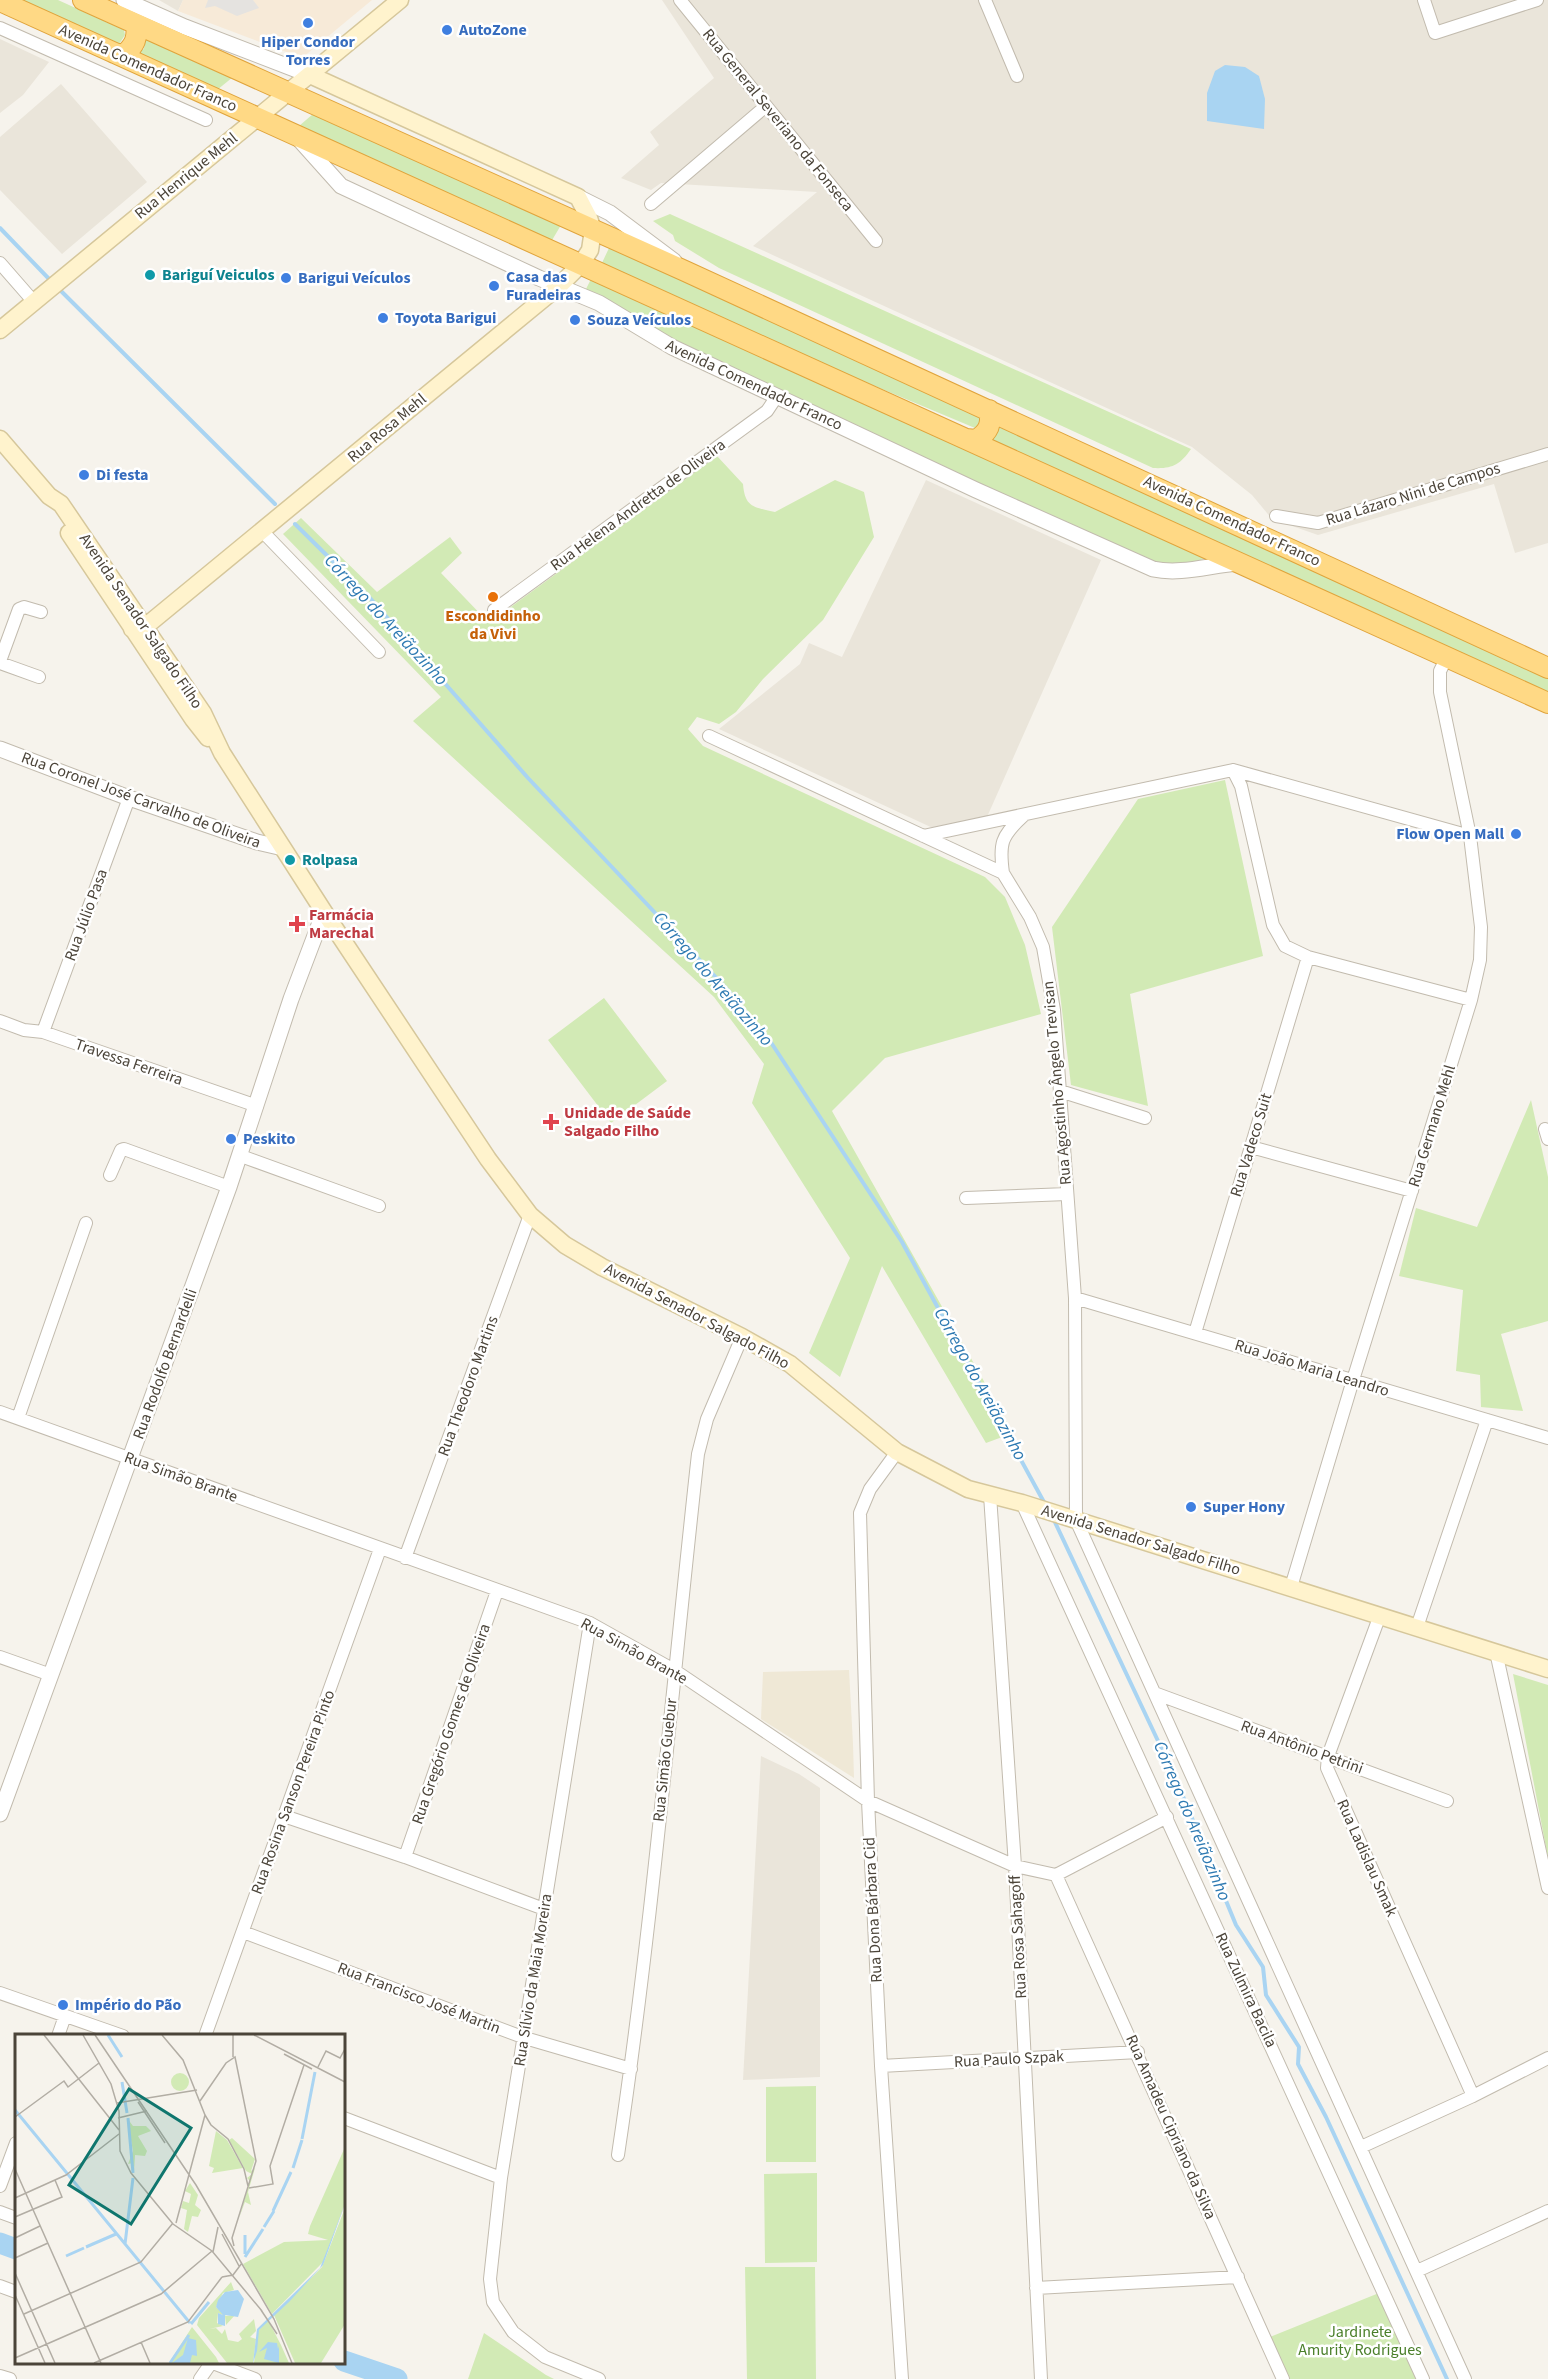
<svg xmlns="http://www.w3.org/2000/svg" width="1548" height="2379" font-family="'Source Sans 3',sans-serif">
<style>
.residential{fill:#eae5da}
.commercial{fill:#f7ead8}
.education{fill:#efe8d6}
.green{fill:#d2eab5}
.parking{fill:#e5e3e0}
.water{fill:#a9d4f2}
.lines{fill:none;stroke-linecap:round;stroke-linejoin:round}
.stream{stroke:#a9d4f2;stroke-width:4}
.river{stroke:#a9d4f2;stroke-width:21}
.minor-casing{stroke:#c2bbae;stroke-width:14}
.tertiary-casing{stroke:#c2bbae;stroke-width:17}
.secondary-casing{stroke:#d6c79b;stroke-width:19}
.trunk-casing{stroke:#e0a43c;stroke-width:22}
.minor{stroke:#fff;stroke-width:12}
.tertiary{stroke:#fff;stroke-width:15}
.secondary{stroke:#fff3cd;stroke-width:16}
.trunk{stroke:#ffd985;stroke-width:20}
.shop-dot{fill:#3f7fe0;stroke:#fff;stroke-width:2}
.culture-dot{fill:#0f9aa8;stroke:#fff;stroke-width:2}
.food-dot{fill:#e8710a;stroke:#fff;stroke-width:2}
.health-dot{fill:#e0444e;stroke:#fff;stroke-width:2}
.labels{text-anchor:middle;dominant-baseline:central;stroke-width:5;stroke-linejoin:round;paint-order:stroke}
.shop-label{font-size:16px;font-weight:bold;fill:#366cbe;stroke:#fff;text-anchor:start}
.street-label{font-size:16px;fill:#4b4439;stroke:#fff}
.culture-label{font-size:16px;font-weight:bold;fill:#0d838f;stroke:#fff;text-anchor:start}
.food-label{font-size:16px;font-weight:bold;fill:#c56008;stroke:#fff}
.health-label{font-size:16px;font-weight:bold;fill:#be3a42;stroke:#fff;text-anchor:start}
.park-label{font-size:16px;fill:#4a7f2a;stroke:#fff}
.water-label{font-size:18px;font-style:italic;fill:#2e7ab2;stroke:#fff}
.inset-river{fill:none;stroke:#a9d4f2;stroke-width:3}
.inset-road{fill:none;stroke:#b2ada4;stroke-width:1.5}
.view{fill:#0f766e;fill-opacity:0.15;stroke:#0f766e;stroke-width:3}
.inset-edge{fill:none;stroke:#4b4439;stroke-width:3}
</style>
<rect width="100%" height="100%" fill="#f6f3ec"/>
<path class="residential" d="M 159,0 L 183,0 L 178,11 Z
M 662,0 L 1548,0 L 1548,543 L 1515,553 L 1494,484 L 1318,535 L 1272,519 L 1252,495 L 1192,447 L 753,246 L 817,192 L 661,183 L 651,190 L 621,178 L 659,145 L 650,132 L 714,78 Z
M 0,39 L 49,62 L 23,95 L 0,113 Z
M 61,84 L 147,182 L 62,254 L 0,190 L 0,137 Z
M 926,480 L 1101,560 L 987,817 L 935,829 L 719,729 L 800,664 L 809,643 L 842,657 Z
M 761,1756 L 799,1774 L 820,1788 L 820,2077 L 743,2080 Z"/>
<path class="commercial" d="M 183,0 L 372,0 L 302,58 L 178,11 Z"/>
<path class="education" d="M 849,1670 L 853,1744 L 854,1778 L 761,1719 L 763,1672 Z"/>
<path class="green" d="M 15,0 L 58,0 L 124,30 L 125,35 L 119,44 Z
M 145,39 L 233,77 L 217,90 L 135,54 L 144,49 Z
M 313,114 L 561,225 L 551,242 L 299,126 Z
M 670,214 L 1191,449 C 1180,465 1172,469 1153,468 L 719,268 L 675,241 L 673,235 L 653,221 Z
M 609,248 L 971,411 L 981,418 L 980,425 L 975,428 L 827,366 L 601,265 Z
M 592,277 L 708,333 L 1206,558 C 1177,570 1169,570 1140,558 L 693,352 L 585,291 Z
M 993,423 L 1548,668 L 1548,696 L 986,441 Z
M 717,456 L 743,484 C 745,508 754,507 775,512 L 835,480 L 864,492 L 874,537 L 823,620 L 763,679 L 736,712 L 719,724 L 697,717 L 688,729 L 703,746 L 985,877 L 1005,897 L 1025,945 L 1041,1014 L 885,1058 L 832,1111 L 1013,1433 L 986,1443 L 882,1266 L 840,1377 L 809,1353 L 850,1258 L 752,1103 L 764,1064 L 714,997 L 413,721 L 441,697 L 283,534 L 301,518 L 377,592 L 450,537 L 462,553 L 441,573 L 489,623 Z
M 1225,780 L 1263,956 L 1130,994 L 1148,1106 L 1071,1085 L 1052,927 L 1138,799 Z
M 604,998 L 667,1081 L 611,1123 L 548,1040 Z
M 1531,1100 L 1548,1177 L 1548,1321 L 1501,1334 L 1523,1411 L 1481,1407 L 1480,1375 L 1456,1371 L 1463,1290 L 1399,1276 L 1416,1208 L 1477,1227 Z
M 1513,1674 L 1548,1685 L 1548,1858 Z
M 816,2086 L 816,2162 L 766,2162 L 766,2087 Z
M 817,2173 L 817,2262 L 765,2263 L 764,2174 Z
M 745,2267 L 815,2267 L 816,2379 L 747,2379 Z
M 1379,2293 L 1418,2379 L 1289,2379 L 1270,2337 Z
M 484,2333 L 546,2375 L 554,2379 L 468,2379 Z"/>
<path class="parking" d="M 208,0 L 253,0 L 259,8 L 237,16 L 215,6 L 205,8 Z"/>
<path class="water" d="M 1225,65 L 1245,67 L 1259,76 L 1265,99 L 1264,129 L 1207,121 L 1207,93 L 1215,71 Z"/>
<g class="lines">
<path class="stream" d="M 0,228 L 51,281
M 59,289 L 275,504
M 295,524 L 369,597 L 528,778 L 725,987 L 772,1044 L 902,1242 L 1045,1504
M 1053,1518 L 1175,1777 L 1236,1925 L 1263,1967 L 1266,1995 L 1299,2047 L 1298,2064 L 1326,2117 L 1447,2379"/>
<path class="river" d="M 0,2243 L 16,2249
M 344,2361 L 397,2379"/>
<defs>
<path id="minor" d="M 680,0 L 876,241
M 985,0 L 1017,76
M 1424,0 L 1435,33 L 1537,0
M 0,28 L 206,120
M 651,204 L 766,106
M 0,263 L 34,302
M 1276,516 L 1318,523 L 1548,454
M 262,531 L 379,652
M 494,610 L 767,411 L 777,396
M 0,661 L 19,609 L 24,607 L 41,612
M 0,663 L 39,677
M 709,736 L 1003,873 L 1030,917 L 1043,947 L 1054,1010 L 1075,1298 L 1076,1520 L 1465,2379
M 1233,770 L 1241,786 L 1273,925 L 1285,946 L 1308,957 L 1471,1000
M 923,836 L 1233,770 L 1470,836
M 1003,873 C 999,844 1001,836 1023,816
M 0,1021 L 24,1030 L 43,1032 L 257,1106
M 43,1032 L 129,798
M 1060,1091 L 1145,1118
M 1545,1129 L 1548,1139
M 1251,1147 L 1412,1191
M 241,1156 L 379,1206
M 110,1175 L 121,1150 L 124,1149 L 229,1187
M 966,1198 L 1067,1194
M 1075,1298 L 1548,1438
M 1195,1333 L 1308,957
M 0,1412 L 590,1623 L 674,1670 L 868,1801 L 1015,1866 L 1056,1875 L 1167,1817
M 18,1418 L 86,1223
M 897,1452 L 870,1489 L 860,1513 L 868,1801 L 881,2066 L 902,2379
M 990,1495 L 1015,1866 L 1041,2379
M 1022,1503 L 1423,2379
M 405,1558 L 530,1215
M 1291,1587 L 1353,1380 L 1471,1000 L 1480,960 L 1481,927 L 1470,836 L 1440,692 L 1440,671 L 1447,657
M 1380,1615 L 1328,1756 L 1327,1768 L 1473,2096
M 590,1623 L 501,2178 L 490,2279 L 493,2302 L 513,2332 L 545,2357 L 599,2379
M 1417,1627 L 1487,1420
M 1496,1652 L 1548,1888
M 0,1657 L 51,1675
M 1157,1694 L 1447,1801
M 284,1816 L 405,1857 L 544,1909
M 405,1857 L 497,1591
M 1056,1875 L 1283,2379
M 243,1932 L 525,2038 L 631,2069
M 0,1993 L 123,2036
M 58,2036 L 65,2016
M 205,2036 L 380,1549
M 881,2066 L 1138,2052
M 344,2118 L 501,2178
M 1361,2147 L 1473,2096 L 1548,2058
M 618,2155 C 653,1922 672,1687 698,1454 L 707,1419 L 742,1337
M 0,2186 L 16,2143
M 0,2212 L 16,2218
M 1417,2271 L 1548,2211
M 0,2286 L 16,2292
M 1036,2288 L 1238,2277
M 210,2362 L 255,2379
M 0,2376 L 10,2379
M 200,2379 L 211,2363"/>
<path id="tertiary" d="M 124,0 L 185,27 L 310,75
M 298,138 L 341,186 L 539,278 L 599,303 L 672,347 L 976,490 L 1153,569 C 1181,575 1210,565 1239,563
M 578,197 L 610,213 L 674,261
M 0,749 L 129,798 L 257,842 L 283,848
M 0,1814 L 229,1187 L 291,999 L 324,912"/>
<path id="secondary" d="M 0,330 L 400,0
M 0,439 L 49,496 L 61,504 L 203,713 L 222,753 L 324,912 L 488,1159 L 530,1215 L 565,1245 L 602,1267 L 742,1337 L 790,1364 L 897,1452 L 968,1489 L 1022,1503 L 1548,1669
M 69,533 L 193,719 L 208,738
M 132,629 L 146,626 L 559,286 L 581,264 L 590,250 L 593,230 L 589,218 L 578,197 L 310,75"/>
<path id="trunk" d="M 83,0 L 685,271 L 1548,668
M 0,1 L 1548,703
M 114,53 L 124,55 C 135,45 138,38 136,24
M 966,439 L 976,440 C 989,432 992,424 989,410"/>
</defs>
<use href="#minor" class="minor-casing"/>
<use href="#tertiary" class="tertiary-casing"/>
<use href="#secondary" class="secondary-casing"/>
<use href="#trunk" class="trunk-casing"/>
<use href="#minor" class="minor"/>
<use href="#tertiary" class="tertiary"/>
<use href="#secondary" class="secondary"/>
<use href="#trunk" class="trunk"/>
</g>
<g class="shop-dot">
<circle cx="308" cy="23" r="6"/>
<circle cx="447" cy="30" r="6"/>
<circle cx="286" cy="278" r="6"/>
<circle cx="494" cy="286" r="6"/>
<circle cx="383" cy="318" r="6"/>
<circle cx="575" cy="320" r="6"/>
<circle cx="84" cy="475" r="6"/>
<circle cx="1516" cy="834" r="6"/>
<circle cx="231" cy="1139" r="6"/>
<circle cx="1191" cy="1507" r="6"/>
<circle cx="63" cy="2005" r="6"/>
</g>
<g class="culture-dot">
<circle cx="150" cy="275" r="6"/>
<circle cx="290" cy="860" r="6"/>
</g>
<circle class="food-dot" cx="493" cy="597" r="6"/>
<g class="health-dot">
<path d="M294 915h6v6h6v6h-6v6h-6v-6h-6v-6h6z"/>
<path d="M548 1113h6v6h6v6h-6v6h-6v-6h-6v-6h6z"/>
</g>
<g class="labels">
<g class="shop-label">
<text x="459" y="30">AutoZone</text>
<text x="308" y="42" text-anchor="middle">Hiper Condor<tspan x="308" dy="18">Torres</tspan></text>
<text x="506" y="277">Casa das<tspan x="506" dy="18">Furadeiras</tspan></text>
<text x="298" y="278">Barigui Veículos</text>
<text x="395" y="318">Toyota Barigui</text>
<text x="587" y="320">Souza Veículos</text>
<text x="96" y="475">Di festa</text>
<text x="1504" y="834" text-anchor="end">Flow Open Mall</text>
<text x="243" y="1139">Peskito</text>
<text x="1203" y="1507">Super Hony</text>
<text x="75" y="2005">Império do Pão</text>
</g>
<g class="street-label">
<text transform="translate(148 68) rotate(24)">Avenida Comendador Franco</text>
<text transform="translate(778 120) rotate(51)">Rua General Severiano da Fonseca</text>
<text transform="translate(186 176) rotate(-39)">Rua Henrique Mehl</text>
<text transform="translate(754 385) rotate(25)">Avenida Comendador Franco</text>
<text transform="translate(387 428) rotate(-40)">Rua Rosa Mehl</text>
<text transform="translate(1413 494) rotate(-17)">Rua Lázaro Nini de Campos</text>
<text transform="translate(638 505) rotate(-36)">Rua Helena Andretta de Oliveira</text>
<text transform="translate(1232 521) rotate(25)">Avenida Comendador Franco</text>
<text transform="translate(141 621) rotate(56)">Avenida Senador Salgado Filho</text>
<text transform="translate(141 800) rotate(20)">Rua Coronel José Carvalho de Oliveira</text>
<text transform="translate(86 915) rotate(-70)">Rua Júlio Pasa</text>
<text transform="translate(129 1062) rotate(19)">Travessa Ferreira</text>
<text transform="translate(1057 1083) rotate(-95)">Rua Agostinho Ângelo Trevisan</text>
<text transform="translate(1432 1126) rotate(-73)">Rua Germano Mehl</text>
<text transform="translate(1251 1145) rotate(-73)">Rua Vadeco Suit</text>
<text transform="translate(697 1316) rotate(28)">Avenida Senador Salgado Filho</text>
<text transform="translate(165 1364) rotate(-70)">Rua Rodolfo Bernardelli</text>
<text transform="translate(1312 1368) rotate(17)">Rua João Maria Leandro</text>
<text transform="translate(468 1386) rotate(-70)">Rua Theodoro Martins</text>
<text transform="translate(181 1477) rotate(20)">Rua Simão Brante</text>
<text transform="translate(1141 1540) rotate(17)">Avenida Senador Salgado Filho</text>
<text transform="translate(634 1651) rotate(29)">Rua Simão Brante</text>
<text transform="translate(451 1724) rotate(-71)">Rua Gregório Gomes de Oliveira</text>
<text transform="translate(1302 1747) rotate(20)">Rua Antônio Petrini</text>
<text transform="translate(665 1760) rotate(-84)">Rua Simão Guebur</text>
<text transform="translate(293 1792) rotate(-70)">Rua Rosina Sanson Pereira Pinto</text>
<text transform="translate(1367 1858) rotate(66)">Rua Ladislau Smak</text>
<text transform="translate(873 1910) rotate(-93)">Rua Dona Bárbara Cid</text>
<text transform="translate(1018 1937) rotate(-93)">Rua Rosa Sahagoff</text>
<text transform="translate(533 1980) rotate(-81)">Rua Sílvio da Maia Moreira</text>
<text transform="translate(1246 1990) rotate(65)">Rua Zulmira Bacila</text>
<text transform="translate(419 1998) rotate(21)">Rua Francisco José Martin</text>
<text transform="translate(1009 2059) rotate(-3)">Rua Paulo Szpak</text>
<text transform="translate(1171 2127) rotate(66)">Rua Amadeu Cipriano da Silva</text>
</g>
<g class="culture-label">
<text x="162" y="275">Bariguí Veiculos</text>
<text x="302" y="860">Rolpasa</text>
</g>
<g class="food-label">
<text x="493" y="616">Escondidinho<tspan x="493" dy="18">da Vivi</tspan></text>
</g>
<g class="health-label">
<text x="309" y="915">Farmácia<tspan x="309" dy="18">Marechal</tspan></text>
<text x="564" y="1113">Unidade de Saúde<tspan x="564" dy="18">Salgado Filho</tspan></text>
</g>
<g class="park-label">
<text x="1360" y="2332">Jardinete<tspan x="1360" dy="18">Amurity Rodrigues</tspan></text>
</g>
<g class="water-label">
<text transform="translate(386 620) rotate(47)">Córrego do Areiãozinho</text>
<text transform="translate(713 979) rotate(49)">Córrego do Areiãozinho</text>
<text transform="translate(980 1384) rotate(61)">Córrego do Areiãozinho</text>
<text transform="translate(1192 1821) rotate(67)">Córrego do Areiãozinho</text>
</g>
</g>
<g transform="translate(15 2034)">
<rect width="330" height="330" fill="#f6f3ec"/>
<path d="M156 48a9 9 0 1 1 18 0a9 9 0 1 1-18 0ZM 112,84 L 118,92 L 131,92 L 136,97 L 123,102 L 132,117 L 130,122 L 120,121 L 119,138 L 118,129 L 113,130 L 118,117 ZM 201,97 L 212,106 L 228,134 L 197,139 L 199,134 L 194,132 ZM 217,104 L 240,125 L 236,137 L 240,134 L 233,158 L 236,171 L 230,168 L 224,184 L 235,147 L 232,144 L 237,140 L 231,137 L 214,106 ZM 330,113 L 330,170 L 308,228 L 257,280 L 228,230 L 269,208 L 313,206 L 293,200 L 295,192 ZM 175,149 L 183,161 L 180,171 L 186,176 L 183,183 L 177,182 L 173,198 L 169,195 L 172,176 L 166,174 L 168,167 L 174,169 L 176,160 L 170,157 ZM 330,174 L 330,290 L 306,329 L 280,329 L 259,281 L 307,233 ZM 216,248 L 219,256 L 208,259 L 201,273 L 211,282 L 220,281 L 211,291 L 210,282 L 203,279 L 202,289 L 208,292 L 194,295 L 201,294 L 207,300 L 210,295 L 213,306 L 223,308 L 227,305 L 224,300 L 239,285 L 241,297 L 235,303 L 241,305 L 238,329 L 212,329 L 182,291 L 184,284 ZM 253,286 L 266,311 L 274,329 L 239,329 L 243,297 ZM 177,293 L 201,323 L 204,329 L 154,329 Z" fill="#d2eab5"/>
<path d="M 330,170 L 308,231 L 274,268 L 244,296 L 242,317 L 238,329 L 242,295 L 305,234 ZM 223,256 L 229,265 L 223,283 L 210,281 L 210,292 L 203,290 L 203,279 L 208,281 L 201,273 L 203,266 L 210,258 ZM 173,304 L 181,306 L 182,322 L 177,321 L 175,329 L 157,329 L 168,321 ZM 253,308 L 262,309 L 263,315 L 264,312 L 264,329 L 249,325 L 252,314 L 244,318 Z" fill="#a9d4f2"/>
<path class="inset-river" d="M 93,1 L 107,23M 107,48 L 112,79M 0,76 L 175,289M 113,84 L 118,139M 287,105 L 300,38M 278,134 L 287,106M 258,177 L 276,138M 249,193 L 259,177M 230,201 L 230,220M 110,210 L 118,144M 71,213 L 101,200M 51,222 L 69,214M 230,223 L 248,195M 176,290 L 194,268M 155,329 L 174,301"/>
<path class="inset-road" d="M 29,1 L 104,96M 68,1 L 96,50 L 104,77 L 105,117 L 116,139 L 158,190 L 197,217 L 247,277M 80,1 L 181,151 L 259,285 L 277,329M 147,1 L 168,26 L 190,81 L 161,189M 218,1 L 218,23M 239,1 L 330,48M 269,20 L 297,35M 303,33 L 311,17 L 325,24 L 330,15M 185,67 L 211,29 L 220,23 L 241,127 L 217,204 L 219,212M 123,68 L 150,109M 102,69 L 182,56M 190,81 L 196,91 L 213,105 L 229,135 L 233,152M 0,83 L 49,47 L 53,53 L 84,29M 103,84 L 132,77M 0,135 L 86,329M 234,154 L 258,150 L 255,132 L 289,31M 0,164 L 51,141 L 104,100M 0,183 L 47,163 L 40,146M 207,200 L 224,232M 0,204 L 25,192M 198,218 L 203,193M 0,224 L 33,209M 0,239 L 40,329M 207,243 L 218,241 L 227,229M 0,261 L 30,329M 246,276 L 262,300M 9,280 L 126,228 L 158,189M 126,308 L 135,329M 0,324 L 146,260 L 197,217M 79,329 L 173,288 L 207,243"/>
<path class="view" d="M 114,55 L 176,94 L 116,190 L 54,151 Z"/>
<rect width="330" height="330" class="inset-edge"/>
</g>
</svg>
